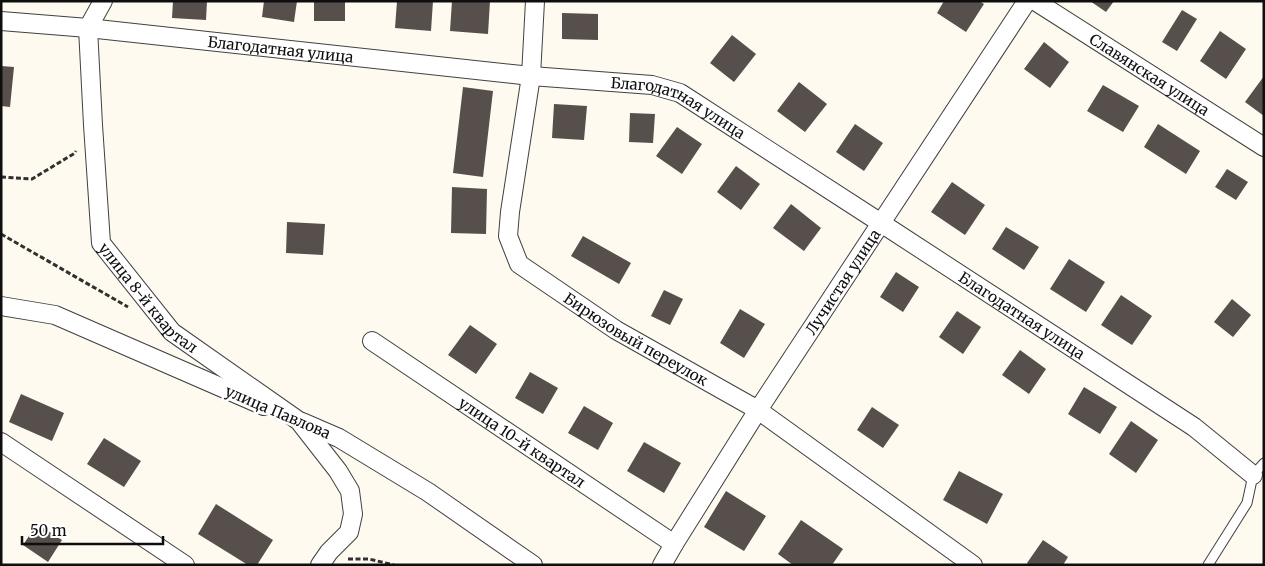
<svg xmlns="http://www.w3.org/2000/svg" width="1265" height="566" font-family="Merriweather,serif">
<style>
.building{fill:#564f4b}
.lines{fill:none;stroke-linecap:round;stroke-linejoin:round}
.lane-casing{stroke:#414141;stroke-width:11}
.street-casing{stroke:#414141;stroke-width:20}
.path{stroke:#303030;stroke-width:3;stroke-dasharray:5 2.5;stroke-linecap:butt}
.lane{stroke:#fff;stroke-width:9}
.street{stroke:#fff;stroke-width:18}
.labels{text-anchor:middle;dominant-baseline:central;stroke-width:5;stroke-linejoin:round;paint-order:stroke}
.street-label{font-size:15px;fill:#0e0e0e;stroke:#fff}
</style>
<rect width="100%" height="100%" fill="#fefaf0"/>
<path class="building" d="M 173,1 L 207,1 L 206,20 L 172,18 Z
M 264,1 L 297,1 L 294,22 L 262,17 Z
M 314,1 L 345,1 L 345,21 L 314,21 Z
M 397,1 L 433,1 L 431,31 L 395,28 Z
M 452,1 L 490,1 L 488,34 L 450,31 Z
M 944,1 L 979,1 L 984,4 L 966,32 L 937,13 Z
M 1090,1 L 1114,1 L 1106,12 Z
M 1182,10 L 1197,19 L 1177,51 L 1162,42 Z
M 562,13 L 598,14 L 598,40 L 562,39 Z
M 1220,31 L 1246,49 L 1226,79 L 1200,61 Z
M 732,35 L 756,54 L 734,82 L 710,63 Z
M 1044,42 L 1069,62 L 1050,88 L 1024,69 Z
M 1,66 L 14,67 L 10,107 L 1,106 Z
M 1264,76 L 1264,116 L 1245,102 Z
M 799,82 L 827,104 L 805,132 L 777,111 Z
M 1103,85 L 1139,106 L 1123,132 L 1087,111 Z
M 463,87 L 493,91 L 483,177 L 453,173 Z
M 554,104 L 587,106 L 584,140 L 552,138 Z
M 630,113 L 655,114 L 653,143 L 629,142 Z
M 855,124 L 883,143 L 864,171 L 836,152 Z
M 1158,124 L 1200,151 L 1186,174 L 1144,147 Z
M 677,127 L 702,144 L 682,174 L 656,156 Z
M 736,166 L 760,184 L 741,210 L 717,192 Z
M 1227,169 L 1248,182 L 1236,200 L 1215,187 Z
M 952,182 L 985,205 L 965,235 L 931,212 Z
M 452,187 L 487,189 L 486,234 L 451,233 Z
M 791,204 L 821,228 L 804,251 L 773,228 Z
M 287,222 L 325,224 L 323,255 L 286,253 Z
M 1006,227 L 1039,247 L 1024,270 L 992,249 Z
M 583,236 L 631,263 L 619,284 L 571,256 Z
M 1069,259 L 1105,282 L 1086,312 L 1050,289 Z
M 896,272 L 919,287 L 903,312 L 880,297 Z
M 664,290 L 683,299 L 670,325 L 651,316 Z
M 1121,295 L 1152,316 L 1132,345 L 1101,325 Z
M 1232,299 L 1251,315 L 1233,337 L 1214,322 Z
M 740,309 L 765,324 L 744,358 L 720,343 Z
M 957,311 L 981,327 L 963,354 L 939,337 Z
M 470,325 L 497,344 L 476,374 L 448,355 Z
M 1020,350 L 1046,369 L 1029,394 L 1002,375 Z
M 530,372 L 558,388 L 543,414 L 515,398 Z
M 1084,387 L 1117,407 L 1100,434 L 1068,414 Z
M 21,394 L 64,413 L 52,441 L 9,422 Z
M 584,406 L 613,423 L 598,450 L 568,433 Z
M 872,407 L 899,425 L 883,448 L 857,430 Z
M 1131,421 L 1158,440 L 1136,473 L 1109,454 Z
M 104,438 L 141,461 L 124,487 L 87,464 Z
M 644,442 L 681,463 L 664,493 L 627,471 Z
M 959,471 L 1003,494 L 987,524 L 943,500 Z
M 726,491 L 766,516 L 744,551 L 704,527 Z
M 216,504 L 273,540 L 257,565 L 248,565 L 198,534 Z
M 801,520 L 843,549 L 832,565 L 793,565 L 778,554 Z
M 37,524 L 62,540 L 48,562 L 23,545 Z
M 1043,540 L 1068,557 L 1063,565 L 1029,565 L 1027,563 Z"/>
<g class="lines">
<defs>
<path id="lane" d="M 1208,565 L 1247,503 L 1253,475 L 1264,463"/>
<g id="street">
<path id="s1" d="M 103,1 L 88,28 L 93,125 L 101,243 L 172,332 L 299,421 L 338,471 L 350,491 L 353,514 L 349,532 L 329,552 L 320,565"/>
<path id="s2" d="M 535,1 L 531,76 L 510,212 L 508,236 L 519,264 L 616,330 L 758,410 L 973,565"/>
<path id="s3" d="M 1035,1 L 1264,147"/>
<path id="s4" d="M 1,21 L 88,28 L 531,76 L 652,85 L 680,93 L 881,223 L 1194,427 L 1253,475"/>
<path d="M 1,306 L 55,315 L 264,406"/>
<path id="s5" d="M 372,341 L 674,544"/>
<path d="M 302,422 L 339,438 L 428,492 L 533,565"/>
<path d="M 1,442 L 185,565"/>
<path id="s6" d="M 662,565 L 674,544 L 758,410 L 1027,1"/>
</g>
</defs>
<use href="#lane" class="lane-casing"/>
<use href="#street" class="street-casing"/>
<path class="path" d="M 1,177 L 32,179 L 75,153 L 76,151
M 1,234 L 128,307
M 348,559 L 369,559 L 394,565"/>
<use href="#lane" class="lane"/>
<use href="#street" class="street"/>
</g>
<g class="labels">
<g class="street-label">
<text stroke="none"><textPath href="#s4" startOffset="281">Благодатная улица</textPath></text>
<text stroke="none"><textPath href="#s3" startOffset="136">Славянская улица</textPath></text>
<text stroke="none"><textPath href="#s4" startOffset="686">Благодатная улица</textPath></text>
<text stroke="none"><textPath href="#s6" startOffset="336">Лучистая улица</textPath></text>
<text stroke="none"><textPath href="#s1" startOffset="319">улица 8-й квартал</textPath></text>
<text stroke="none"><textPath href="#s4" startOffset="1091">Благодатная улица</textPath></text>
<text stroke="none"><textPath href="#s2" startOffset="406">Бирюзовый переулок</textPath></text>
<text transform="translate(278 412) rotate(23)">улица Павлова</text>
<text stroke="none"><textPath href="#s5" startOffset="181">улица 10-й квартал</textPath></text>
</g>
</g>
<rect width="1265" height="566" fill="none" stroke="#0e0e0e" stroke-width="5"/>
<path d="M22 536v8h141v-8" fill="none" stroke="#0e0e0e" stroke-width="2.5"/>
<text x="30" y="536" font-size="15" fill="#0e0e0e" stroke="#ffffff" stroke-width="4" paint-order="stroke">50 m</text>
</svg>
